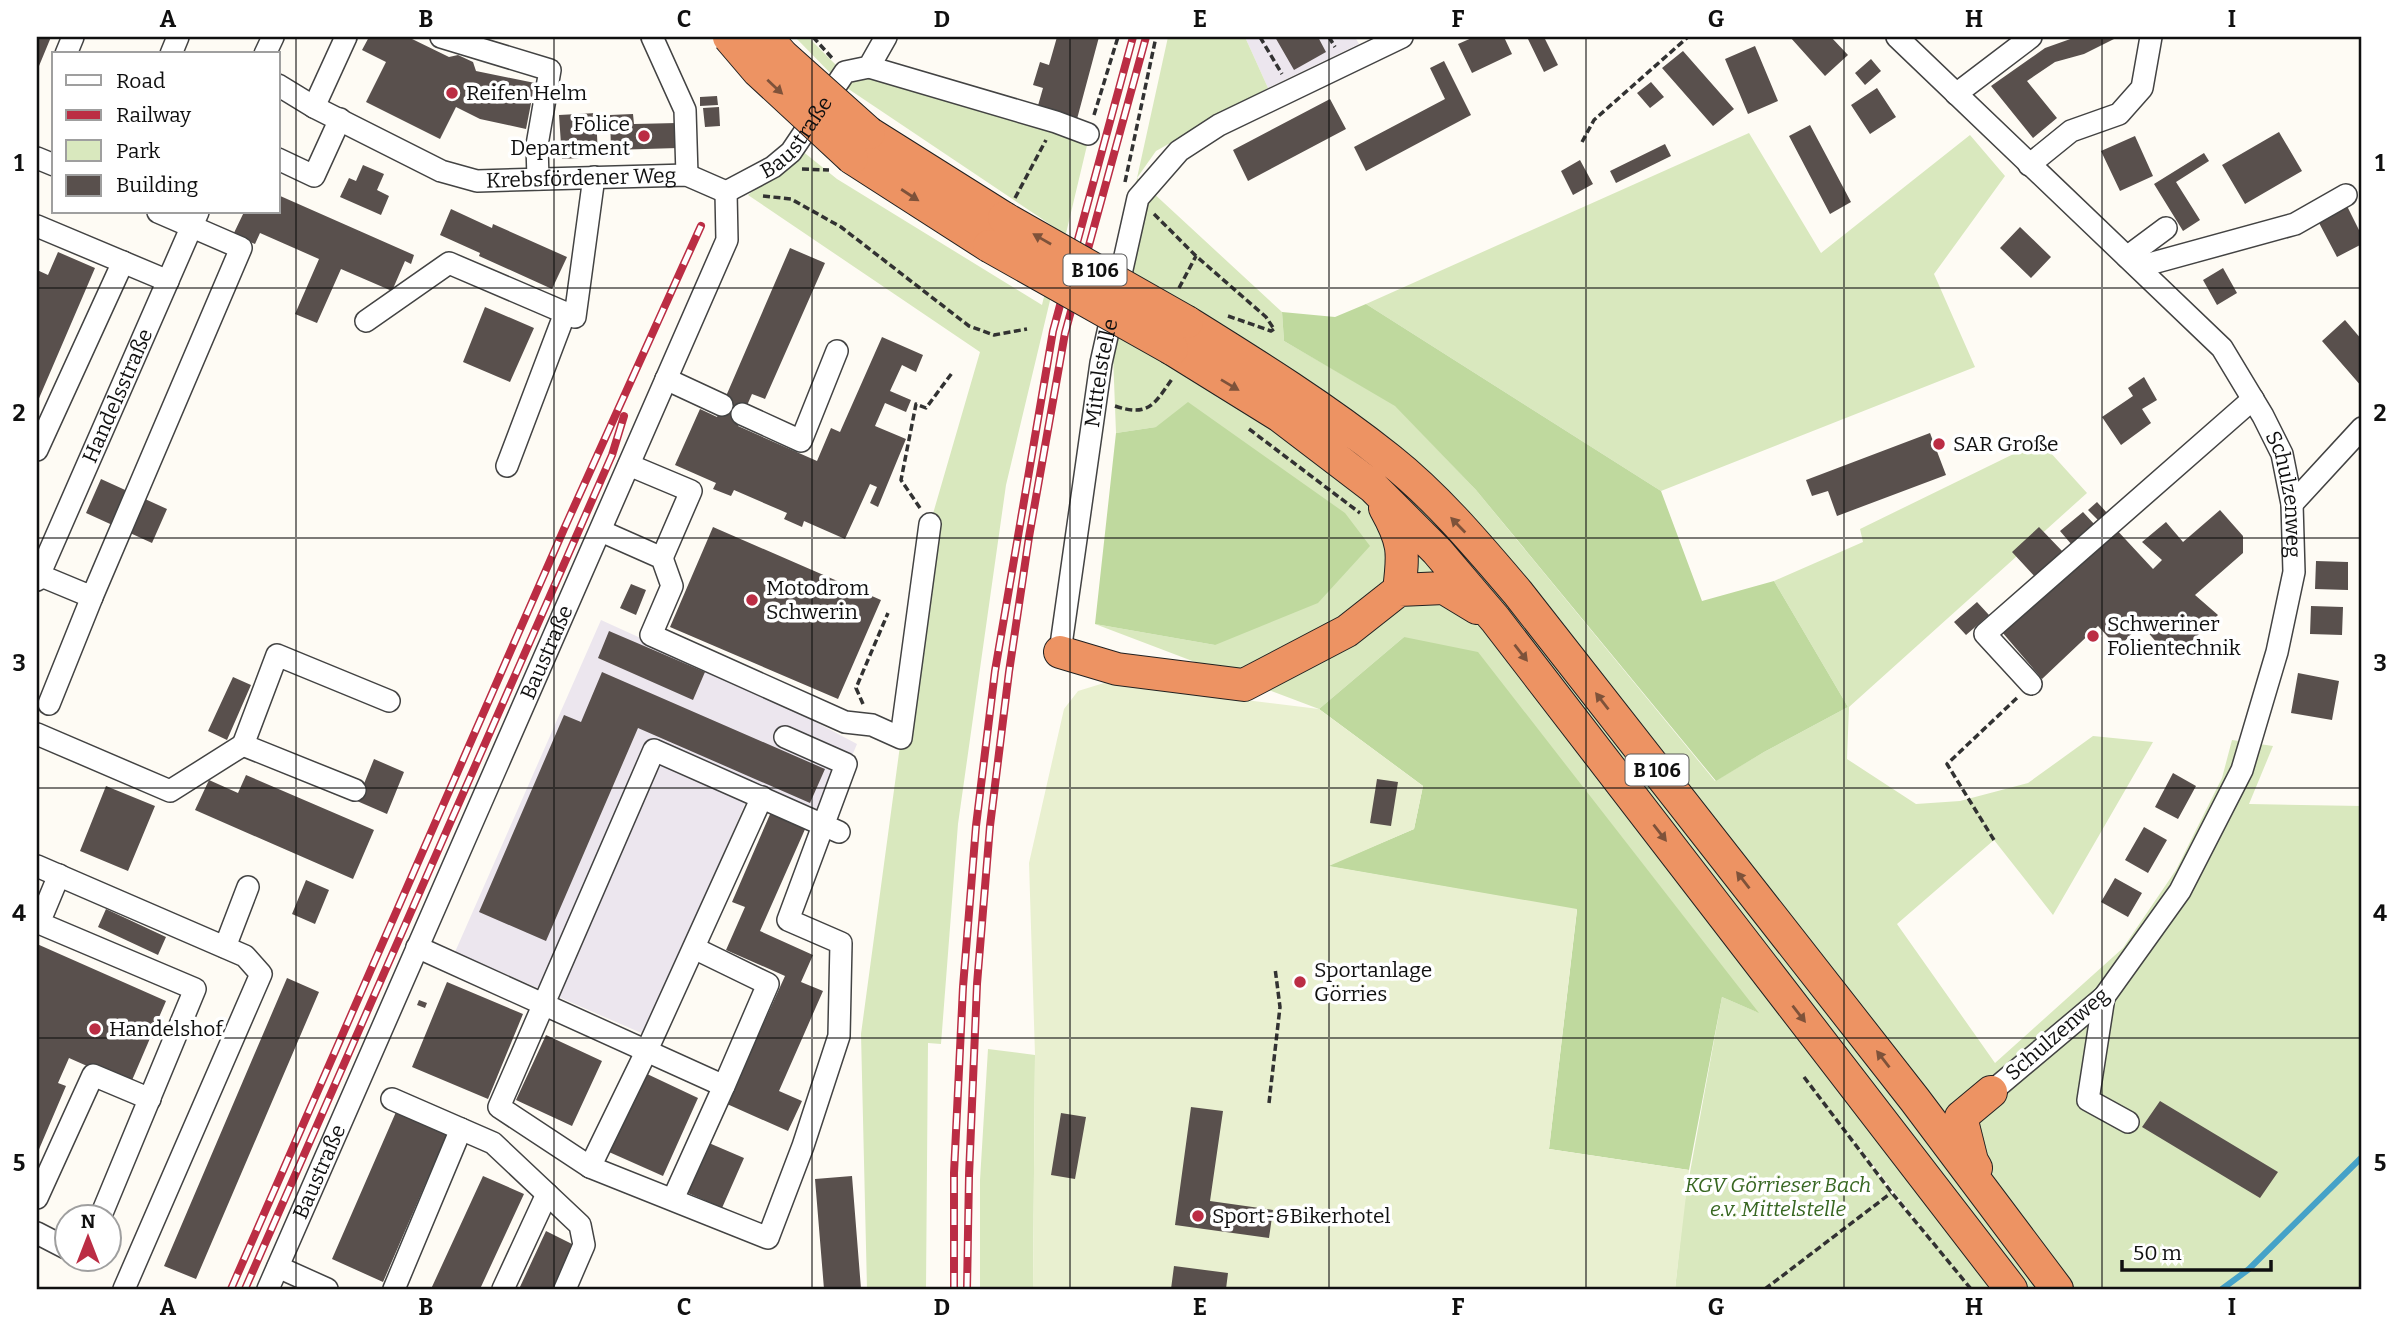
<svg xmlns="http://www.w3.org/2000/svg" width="2399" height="1326" font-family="Bitter,serif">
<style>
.industrial{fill:#ece6ee}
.green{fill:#d9e8be;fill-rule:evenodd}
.forest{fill:#bfd99e}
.pitch{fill:#e9f0d0}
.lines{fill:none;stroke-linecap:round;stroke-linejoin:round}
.stream{stroke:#45a2c8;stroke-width:6}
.building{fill:#59504d}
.minor-casing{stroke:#434343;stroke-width:24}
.highway-casing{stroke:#212121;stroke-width:34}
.path{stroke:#323232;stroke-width:3.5;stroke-dasharray:7 3.5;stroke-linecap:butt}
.minor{stroke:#fff;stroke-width:21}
.highway{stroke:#ed9363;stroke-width:32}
.rail-casing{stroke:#bb2d44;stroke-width:8}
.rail{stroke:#fff;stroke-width:5;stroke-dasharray:16;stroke-linecap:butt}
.highway-bridge-casing{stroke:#212121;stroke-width:34;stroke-linecap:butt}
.highway-bridge{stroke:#ed9363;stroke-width:32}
.oneway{fill:#7e523a}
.grid{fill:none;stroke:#101010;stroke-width:2;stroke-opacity:0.55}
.poi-dot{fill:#bb2d44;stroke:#fff;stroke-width:2.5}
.labels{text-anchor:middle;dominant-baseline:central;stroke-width:7;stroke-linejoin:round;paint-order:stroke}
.shield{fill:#fff;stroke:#585858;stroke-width:2}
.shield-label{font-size:19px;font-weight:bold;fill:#101010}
.poi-label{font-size:21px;fill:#101010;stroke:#fff;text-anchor:start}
.street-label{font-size:21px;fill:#101010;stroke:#fff}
.park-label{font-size:21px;font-style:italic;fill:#386722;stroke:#fff}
.neatline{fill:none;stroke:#101010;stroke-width:2.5}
.grid-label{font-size:23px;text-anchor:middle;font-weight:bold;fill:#101010}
</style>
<rect width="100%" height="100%" fill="#fefbf4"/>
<path class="industrial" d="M 1245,37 L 1355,37 L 1359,44 L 1268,88 Z
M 601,620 L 759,692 L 857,744 L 823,825 L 747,799 L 646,1035 L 455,952 Z"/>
<path class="green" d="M 795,37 L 808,37 L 848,77 L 871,72 L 1089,137 L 1006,485 L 958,824 L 941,1044 L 928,1043 L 926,1289 L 867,1289 L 861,1034 L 930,524 L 980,352 L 748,195 L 801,150 L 837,179 L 1042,305 L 1060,231 L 841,84 Z
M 1168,37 L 1245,37 L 1268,88 L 1156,151 L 1137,178 L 1282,312 L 1284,341 L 1395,405 L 1476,490 L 1715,781 L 1764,752 L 1848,707 L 1774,581 L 1863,542 L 1860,529 L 2040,441 L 2087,493 L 1849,707 L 1847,759 L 1916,804 L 1960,801 L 2028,783 L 2093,736 L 2153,742 L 2053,915 L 1994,840 L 1897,924 L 1995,1063 L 2123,948 L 2176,870 L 2222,778 L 2232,740 L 2273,746 L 2249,804 L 2362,806 L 2362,1289 L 1675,1289 L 1684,1205 L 1722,997 L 1757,1012 L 1404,637 L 1319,709 L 1095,624 L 1215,645 L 1156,427 L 1116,433 L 1113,355 L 1116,336 L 1164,363 L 1192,312 L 1125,267 L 1137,178 ZM 1835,1116 L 1937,1247 L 1891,1193 Z
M 1749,133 L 1821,253 L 1970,135 L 2005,176 L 1934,274 L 1975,367 L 1661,491 L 1366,304 Z
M 988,1049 L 1035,1055 L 1033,1289 L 980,1289 L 980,1180 Z"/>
<path class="forest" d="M 1366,304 L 1661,491 L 1702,601 L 1774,581 L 1848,707 L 1764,752 L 1716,781 L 1476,490 L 1395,406 L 1284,341 L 1282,312 L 1335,317 Z
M 1188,402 L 1345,513 L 1370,546 L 1318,603 L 1215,645 L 1095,624 L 1116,433 L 1156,427 Z
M 1404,637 L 1478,652 L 1759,1013 L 1722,997 L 1689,1170 L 1549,1149 L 1577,910 L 1327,866 L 1414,829 L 1423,786 L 1319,709 Z"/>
<path class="pitch" d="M 1104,683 L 1319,709 L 1423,786 L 1414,829 L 1329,866 L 1577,909 L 1549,1149 L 1689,1170 L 1675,1289 L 1033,1289 L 1035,1055 L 1029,863 L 1064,709 L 1078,691 Z"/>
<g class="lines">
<path class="stream" d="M 2222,1289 L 2249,1269 L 2362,1157"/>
</g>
<path class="building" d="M 37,37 L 51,37 L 39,66 L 37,65 Z
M 369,37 L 408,37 L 449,57 L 458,55 L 473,62 L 476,71 L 535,83 L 526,129 L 480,119 L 456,107 L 440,139 L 366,102 L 386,62 L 362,50 Z
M 1057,37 L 1099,37 L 1077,119 L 1037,109 L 1043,88 L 1033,85 L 1040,62 L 1049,65 Z
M 1275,37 L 1318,37 L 1326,52 L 1294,70 Z
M 1474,37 L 1504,37 L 1512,54 L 1472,73 L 1458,44 Z
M 1527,37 L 1544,37 L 1558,65 L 1544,72 Z
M 1790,37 L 1831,37 L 1848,55 L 1825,76 Z
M 2076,37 L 2118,37 L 2084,54 L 2055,62 L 2027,81 L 2057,118 L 2033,138 L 1991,86 L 2045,48 Z
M 1755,46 L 1778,101 L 1748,114 L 1725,59 Z
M 1683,51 L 1734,109 L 1713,126 L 1662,68 Z
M 1871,59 L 1881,71 L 1865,85 L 1855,73 Z
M 1444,61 L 1471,115 L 1366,171 L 1354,147 L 1445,99 L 1430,68 Z
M 1651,82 L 1664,97 L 1650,108 L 1637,93 Z
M 1877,88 L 1896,117 L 1870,134 L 1851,105 Z
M 717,96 L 718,105 L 700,106 L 700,97 Z
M 1330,99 L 1346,129 L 1248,181 L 1233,150 Z
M 719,107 L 720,126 L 705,127 L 703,108 Z
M 596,113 L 598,157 L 562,159 L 559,115 Z
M 633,114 L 634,124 L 677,123 L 678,148 L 611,150 L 610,115 Z
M 1810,125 L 1851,202 L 1830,214 L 1789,136 Z
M 2279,132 L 2302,171 L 2245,204 L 2222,165 Z
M 2135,136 L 2153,176 L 2120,191 L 2101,151 Z
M 1665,144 L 1671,156 L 1616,183 L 1610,171 Z
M 2204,153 L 2209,161 L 2176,182 L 2200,220 L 2183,231 L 2154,184 Z
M 1580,160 L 1593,184 L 1573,195 L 1561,171 Z
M 363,165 L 384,174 L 377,190 L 389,196 L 381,215 L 340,197 L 349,178 L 356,181 Z
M 278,195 L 414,255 L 411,264 L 405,261 L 392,291 L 341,269 L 317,323 L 295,314 L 319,259 L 260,233 L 255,244 L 233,235 L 244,212 L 278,212 Z
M 2347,206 L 2362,236 L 2362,244 L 2337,257 L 2318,221 Z
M 451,209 L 492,228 L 493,224 L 567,257 L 552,289 L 479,256 L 480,253 L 440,235 Z
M 2020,227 L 2051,257 L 2031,278 L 2000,248 Z
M 790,248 L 825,263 L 765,399 L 752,394 L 738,426 L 817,461 L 831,428 L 840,432 L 882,337 L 923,355 L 916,372 L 902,365 L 890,391 L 911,400 L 906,412 L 885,403 L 875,426 L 906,439 L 878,507 L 870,503 L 877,487 L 870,484 L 845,539 L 804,521 L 802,527 L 784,519 L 787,513 L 734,490 L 731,496 L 713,489 L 716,483 L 675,465 L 700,409 L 717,417 Z
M 58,252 L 95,268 L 37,403 L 37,270 L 48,275 Z
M 2223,268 L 2237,293 L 2217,305 L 2203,280 Z
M 485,307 L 534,328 L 510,382 L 463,362 Z
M 2345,320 L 2362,340 L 2362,387 L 2322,341 Z
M 2144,377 L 2157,400 L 2142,409 L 2151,423 L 2121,445 L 2102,417 L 2133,396 L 2128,388 Z
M 1930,433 L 1946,475 L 1837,516 L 1828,491 L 1812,496 L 1806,480 Z
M 101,479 L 167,509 L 152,543 L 86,513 Z
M 2097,502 L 2108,514 L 2100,522 L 2088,510 Z
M 2220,510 L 2243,536 L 2243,553 L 2195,595 L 2218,615 L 2178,655 L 2168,656 L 2141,624 L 2118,648 L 2098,626 L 2042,679 L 2002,632 L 2114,527 L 2153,569 L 2162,560 L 2142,542 L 2166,522 L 2183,542 Z
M 2083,512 L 2095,525 L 2072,545 L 2060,531 Z
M 713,527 L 881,600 L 838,699 L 670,627 Z
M 2039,527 L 2064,553 L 2037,579 L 2012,552 Z
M 2316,561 L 2348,562 L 2348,590 L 2315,589 Z
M 631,584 L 646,590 L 636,615 L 620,608 Z
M 1977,602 L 1989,615 L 1966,635 L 1954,622 Z
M 2311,606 L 2343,607 L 2342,635 L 2310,634 Z
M 609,631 L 705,672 L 693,700 L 598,658 Z
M 602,672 L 825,769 L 810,803 L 638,728 L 546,941 L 479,912 L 564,715 L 581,722 Z
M 2298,673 L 2339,681 L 2332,720 L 2291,713 Z
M 233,677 L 251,685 L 227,740 L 208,731 Z
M 374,759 L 404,772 L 387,814 L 357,801 Z
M 2173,773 L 2196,786 L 2178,819 L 2155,807 Z
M 246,775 L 374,830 L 353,879 L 195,810 L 209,780 L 238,793 Z
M 1377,779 L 1398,782 L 1391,826 L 1370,823 Z
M 106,786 L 155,806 L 128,871 L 80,851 Z
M 771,812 L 806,827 L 760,931 L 813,955 L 801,982 L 823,991 L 779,1091 L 802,1101 L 788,1131 L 727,1104 L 785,976 L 726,950 L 745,907 L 732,902 Z
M 2144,827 L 2167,840 L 2148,873 L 2125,860 Z
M 2115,878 L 2142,893 L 2128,917 L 2101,902 Z
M 306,880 L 329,890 L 315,924 L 292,914 Z
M 106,909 L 166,937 L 158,955 L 98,927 Z
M 37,944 L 166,1001 L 130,1085 L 69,1058 L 58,1083 L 66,1086 L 37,1154 Z
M 287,978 L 319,992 L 196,1279 L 164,1266 Z
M 447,982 L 523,1014 L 488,1099 L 412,1067 Z
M 419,1000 L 427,1003 L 425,1008 L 417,1005 Z
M 546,1035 L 602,1061 L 572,1126 L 516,1100 Z
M 645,1073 L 698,1098 L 663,1176 L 609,1152 Z
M 2160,1101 L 2278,1172 L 2260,1198 L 2142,1127 Z
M 1191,1107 L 1223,1111 L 1210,1201 L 1273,1210 L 1269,1238 L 1175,1225 Z
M 396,1112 L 447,1134 L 383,1282 L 332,1259 Z
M 1061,1113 L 1086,1117 L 1075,1179 L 1051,1175 Z
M 709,1143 L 744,1158 L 722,1208 L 688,1193 Z
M 483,1176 L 524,1194 L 480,1289 L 431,1289 Z
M 852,1176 L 861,1289 L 824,1289 L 815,1179 Z
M 546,1231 L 574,1245 L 554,1289 L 519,1289 Z
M 1174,1266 L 1228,1273 L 1226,1289 L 1171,1289 Z"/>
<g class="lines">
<defs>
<g id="minor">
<path d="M 441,37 L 550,70 L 537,145 L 538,179"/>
<path d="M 652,37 L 685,110 L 687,175"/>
<path id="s1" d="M 1897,37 L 2222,348 L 2263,416 L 2282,454 L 2292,504 L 2294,572 L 2277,652 L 2242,770 L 2180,891 L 2104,997 L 1991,1092"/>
<path d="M 66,54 L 73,37"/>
<path d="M 171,54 L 178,37"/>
<path d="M 265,54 L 273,37"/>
<path d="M 869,67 L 1056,122 L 1088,134"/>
<path id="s2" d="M 278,85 L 314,107 L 441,171 L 477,181 L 687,175 L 726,192"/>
<path d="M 1956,94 L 2031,37"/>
<path d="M 314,107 L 346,37"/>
<path d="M 37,158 L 54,165"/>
<path d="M 278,159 L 314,176 L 340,119"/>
<path d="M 2029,165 L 2071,131 L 2119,114 L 2142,88 L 2151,37"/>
<path id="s3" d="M 726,192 L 773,167 L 791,152 L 845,72 L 869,67 L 886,37"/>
<path d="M 37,226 L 168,281"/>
<path d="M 2127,257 L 2166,228"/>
<path d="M 2138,267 L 2295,224 L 2346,195"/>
<path d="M 366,321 L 449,263 L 575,317 L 594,177"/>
<path d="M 666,379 L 722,405"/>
<path d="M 742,414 L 801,441 L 837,351"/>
<path d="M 37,450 L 123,262"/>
<path d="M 629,465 L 691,491 L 662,558"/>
<path d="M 507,466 L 565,313"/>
<path d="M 2292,504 L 2362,428"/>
<path d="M 601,531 L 662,558 L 672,586 L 651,635 L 845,722 L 872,725 L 901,738 L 930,524"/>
<path d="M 39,575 L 92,597 L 241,248 L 158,212"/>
<path id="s4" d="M 37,580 L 198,212"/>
<path id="s5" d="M 1060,652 L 1101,363 L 1138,198 L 1179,151 L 1219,125 L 1402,37"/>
<path d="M 2031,684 L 1985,634 L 2253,399"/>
<path d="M 49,704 L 92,597"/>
<path d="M 37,734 L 170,791 L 243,745"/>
<path d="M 785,737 L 846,764 L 788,920 L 841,943 L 839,1036 L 803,1146 L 768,1238 L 590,1167 L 499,1107 L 654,750 C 716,777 777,805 839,832"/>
<path d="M 355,790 L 243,745 L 277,655 L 389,701"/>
<path d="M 37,866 L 245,956 L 261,974 L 124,1289"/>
<path d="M 59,875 L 39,923 L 195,989 L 100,1218"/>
<path d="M 225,947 L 248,887"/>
<path d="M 417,947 L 724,1086 L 768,984 L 694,948"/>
<path d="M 2104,997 L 2088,1100 L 2128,1122"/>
<path d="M 392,1099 L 493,1143 L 580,1225 L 584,1245 L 565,1289"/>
<path d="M 590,1167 L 647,1050 L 762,797"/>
<path d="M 37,1198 L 93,1075 L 150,1099"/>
<path d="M 673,1199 L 724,1086"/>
<path d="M 37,1233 L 66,1248"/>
<path d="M 278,1267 L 327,1289"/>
<path id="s6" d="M 268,1289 L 727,240 L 726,192"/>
<path d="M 394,1289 L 461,1129"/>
<path d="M 503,1289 L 547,1194"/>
</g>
<path id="highway" d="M 869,133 L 1004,218
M 852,158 L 989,246
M 1187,322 C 1256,365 1325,408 1389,459 C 1437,497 1478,546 1518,593 L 1915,1100 L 2057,1289
M 1172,349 L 1280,416 L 1373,487 L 1437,551 L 1495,619 L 2011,1289
M 1385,508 C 1404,542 1404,552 1399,590
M 1060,652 L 1117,669 L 1244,685 L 1347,631 L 1399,590 L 1444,588 L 1477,608
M 1961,1117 L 1972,1161 L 1976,1168
M 1961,1117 L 1991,1092"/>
</defs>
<use href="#minor" class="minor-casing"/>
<use href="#highway" class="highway-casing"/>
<path class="path" d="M 813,37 L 833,59
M 1260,37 L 1282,74
M 1329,37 L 1335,47
M 1094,115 L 1118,37
M 1582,142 L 1594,120 L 1688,37
M 802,169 L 829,170
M 1125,182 L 1156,37
M 763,196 L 791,199 L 841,227 L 969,326 L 994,335 L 1027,329
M 1015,198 L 1046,140
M 1154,214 L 1196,256 L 1266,317 L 1274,329
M 1179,288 L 1196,256
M 1228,316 L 1271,331 L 1274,329
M 1115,406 C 1148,417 1154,405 1172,379
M 1249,429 L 1360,513
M 920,508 L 901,480 L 916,404 L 926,408 L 952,373
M 863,704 L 856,688 L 888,613
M 1994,840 L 1947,764 L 2018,697
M 1804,1077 L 1892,1193 L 1971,1289
M 1269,1103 L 1280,1007 L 1275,968
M 1765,1289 L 1891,1193"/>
<use href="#minor" class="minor"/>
<use href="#highway" class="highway"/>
<defs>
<path id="rail" d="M 231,1289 L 564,529 L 701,226
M 245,1289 L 612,455 L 624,416
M 954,1289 L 954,1173 L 963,987 L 976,826 L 995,671 L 1053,331 L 1133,37
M 967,1289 L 969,1176 L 977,984 L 990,826 L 1009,672 L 1029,537 L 1065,333 L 1146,37"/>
</defs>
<use href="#rail" class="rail-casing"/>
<use href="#rail" class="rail"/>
<defs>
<path id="highway-bridge" d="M 729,37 L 758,71 L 852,158
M 766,37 L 783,56 L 869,133
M 1004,218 L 1187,322
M 989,246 L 1172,349"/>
</defs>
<use href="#highway-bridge" class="highway-bridge-casing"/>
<use href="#highway-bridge" class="highway-bridge"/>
</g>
<defs><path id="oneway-solid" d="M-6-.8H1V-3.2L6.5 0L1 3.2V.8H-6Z" transform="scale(1.75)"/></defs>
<g class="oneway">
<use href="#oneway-solid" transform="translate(775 87) rotate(43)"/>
<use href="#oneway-solid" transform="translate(910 195) rotate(33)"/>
<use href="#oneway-solid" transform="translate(1042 239) rotate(-150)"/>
<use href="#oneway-solid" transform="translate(1230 385) rotate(31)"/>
<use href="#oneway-solid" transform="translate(1458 525) rotate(-134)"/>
<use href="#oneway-solid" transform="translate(1521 653) rotate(52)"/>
<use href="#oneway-solid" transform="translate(1602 701) rotate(-128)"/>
<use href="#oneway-solid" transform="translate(1660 833) rotate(52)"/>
<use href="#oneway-solid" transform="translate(1743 880) rotate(-128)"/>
<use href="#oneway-solid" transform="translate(1799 1014) rotate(52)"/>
<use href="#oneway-solid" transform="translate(1883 1059) rotate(-128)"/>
</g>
<path class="grid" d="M 296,37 L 296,1289M 554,37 L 554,1289M 812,37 L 812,1289M 1070,37 L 1070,1289M 1329,37 L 1329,1289M 1586,37 L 1586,1289M 1844,37 L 1844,1289M 2102,37 L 2102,1289M 37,288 L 2362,288M 37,538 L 2362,538M 37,788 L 2362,788M 37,1038 L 2362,1038"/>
<g class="poi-dot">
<circle cx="452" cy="93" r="7"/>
<circle cx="644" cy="136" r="7"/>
<circle cx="1939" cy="444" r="7"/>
<circle cx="752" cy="600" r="7"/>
<circle cx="2093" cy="636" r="7"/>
<circle cx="1300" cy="982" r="7"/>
<circle cx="95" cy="1029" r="7"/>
<circle cx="1198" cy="1216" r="7"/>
</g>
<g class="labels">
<g class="shield">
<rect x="1063.5" y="254.5" width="63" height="31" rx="5"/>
<rect x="1625.5" y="754.5" width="63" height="31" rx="5"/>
</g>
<g class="shield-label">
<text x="1095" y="270">B 106</text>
<text x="1657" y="770">B 106</text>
</g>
<g class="poi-label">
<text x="466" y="93">Reifen Helm</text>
<text x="630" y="124" text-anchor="end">Folice<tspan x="630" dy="24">Department</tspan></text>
<text x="1953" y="444">SAR Große</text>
<text x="766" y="588">Motodrom<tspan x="766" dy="24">Schwerin</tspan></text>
<text x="2107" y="624">Schweriner<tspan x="2107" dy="24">Folientechnik</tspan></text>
<text x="1314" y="970">Sportanlage<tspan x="1314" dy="24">Görries</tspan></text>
<text x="109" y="1029">Handelshof</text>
<text x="1212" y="1216">Sport-&amp;Bikerhotel</text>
</g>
<g class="street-label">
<text stroke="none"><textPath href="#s3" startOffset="91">Baustraße</textPath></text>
<text stroke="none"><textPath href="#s2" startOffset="326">Krebsfördener Weg</textPath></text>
<text stroke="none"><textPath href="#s5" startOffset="282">Mittelstelle</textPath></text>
<text stroke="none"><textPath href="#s4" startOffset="201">Handelsstraße</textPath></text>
<text stroke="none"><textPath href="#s1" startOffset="612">Schulzenweg</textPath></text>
<text stroke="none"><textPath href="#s6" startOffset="695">Baustraße</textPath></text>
<text transform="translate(2057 1034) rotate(-41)">Schulzenweg</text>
<text stroke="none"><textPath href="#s6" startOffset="128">Baustraße</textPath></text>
</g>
<g class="park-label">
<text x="1778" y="1185">KGV Görrieser Bach<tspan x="1778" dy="24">e.v. Mittelstelle</tspan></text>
</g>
</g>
<rect width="2399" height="1326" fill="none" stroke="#ffffff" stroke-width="77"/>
<rect x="52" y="52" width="228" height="161" fill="#ffffff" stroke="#9f9f9f" stroke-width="2"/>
<rect x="66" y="75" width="35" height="10" fill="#ffffff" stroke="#9f9f9f" stroke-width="2"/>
<text x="116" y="88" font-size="21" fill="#101010">Road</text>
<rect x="66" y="110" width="35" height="10" fill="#bb2d44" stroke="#9f9f9f" stroke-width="2"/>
<text x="116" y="122" font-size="21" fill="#101010">Railway</text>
<rect x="66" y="140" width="35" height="21" fill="#d9e8be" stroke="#9f9f9f" stroke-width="2"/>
<text x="116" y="158" font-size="21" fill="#101010">Park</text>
<rect x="66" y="175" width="35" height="21" fill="#59504d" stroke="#9f9f9f" stroke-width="2"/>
<text x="116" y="192" font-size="21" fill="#101010">Building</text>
<g transform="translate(88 1238)"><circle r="33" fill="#ffffff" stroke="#9f9f9f" stroke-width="2"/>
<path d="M0-5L12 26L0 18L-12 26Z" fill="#bb2d44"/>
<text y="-10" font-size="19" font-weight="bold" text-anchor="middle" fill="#101010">N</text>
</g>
<path d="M2122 1260v10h149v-10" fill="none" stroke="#101010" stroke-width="3.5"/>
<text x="2133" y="1260" font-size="21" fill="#101010" stroke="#ffffff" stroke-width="5" paint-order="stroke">50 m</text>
<rect x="38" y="38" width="2322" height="1250" class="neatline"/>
<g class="grid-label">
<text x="168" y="27">A</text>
<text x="426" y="27">B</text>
<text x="684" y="27">C</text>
<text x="942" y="27">D</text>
<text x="1200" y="27">E</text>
<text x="1458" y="27">F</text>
<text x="1716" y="27">G</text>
<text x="1974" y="27">H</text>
<text x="2232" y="27">I</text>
<text x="19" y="171">1</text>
<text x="2380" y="171">1</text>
<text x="19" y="421">2</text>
<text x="2380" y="421">2</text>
<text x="19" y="671">3</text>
<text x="2380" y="671">3</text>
<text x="19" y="921">4</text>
<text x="2380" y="921">4</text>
<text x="19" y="1171">5</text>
<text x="2380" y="1171">5</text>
<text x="168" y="1315">A</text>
<text x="426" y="1315">B</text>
<text x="684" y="1315">C</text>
<text x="942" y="1315">D</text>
<text x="1200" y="1315">E</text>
<text x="1458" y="1315">F</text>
<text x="1716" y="1315">G</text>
<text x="1974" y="1315">H</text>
<text x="2232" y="1315">I</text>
</g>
</svg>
